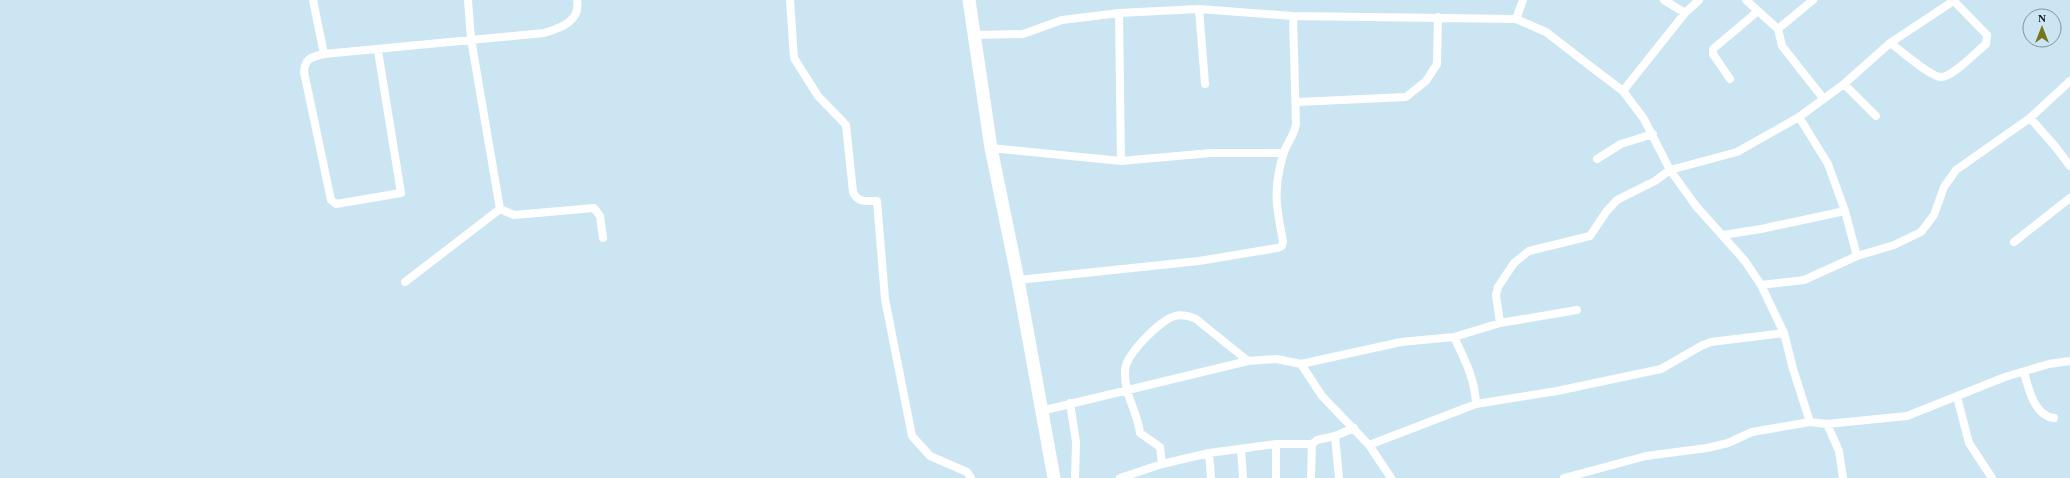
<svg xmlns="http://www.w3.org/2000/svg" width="2070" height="478" font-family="Georgia,serif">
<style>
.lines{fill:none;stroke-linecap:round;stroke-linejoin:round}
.minor{stroke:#fff;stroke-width:8}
.primary{stroke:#fff;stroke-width:13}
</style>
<rect width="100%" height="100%" fill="#cce5f3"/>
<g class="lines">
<path class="minor" d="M 313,0 L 324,54
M 468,0 L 471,39 L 500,209
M 790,0 L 794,58 L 818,96 L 846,125 L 853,192 C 858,203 866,201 877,201 L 885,299 L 912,436 L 930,456 L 967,472 L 971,478
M 1664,0 L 1685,13
M 1746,0 L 1778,29 L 1782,46 L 1823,98
M 1199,9 L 1205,84
M 1119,13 L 1121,161
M 1516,19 L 1523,0
M 1778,29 L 1813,0
M 975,35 L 1023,34 L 1062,20 L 1119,13 L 1199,9 L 1293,16 L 1516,19 L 1546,32 L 1590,66 L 1623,91 L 1644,119 L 1670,170 L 1696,206 L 1745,261 L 1761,285 L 1784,333 L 1793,369 L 1810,422
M 1890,43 C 1901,50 1930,77 1941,77 C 1953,77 1977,51 1986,44 L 1987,35 L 1954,1
M 378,51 L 401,193 L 336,204 L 331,200 L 304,72 C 305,58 311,57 324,54 L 544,33 C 561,28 581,21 577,0
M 1730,79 L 1713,54 L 1713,49 L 1758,11
M 1844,84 L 1876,116
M 1623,91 L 1685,13 L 1699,0
M 1297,102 L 1406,97 L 1426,81 L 1437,64 L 1438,17
M 1799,117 L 1828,164 L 1845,211 L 1857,256
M 2030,118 L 2054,145 L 2070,166
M 991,148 L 1121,161 L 1211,153 L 1283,153
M 1597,159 L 1621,144 L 1653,134
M 500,209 L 514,215 L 594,208 L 600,216 L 603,238
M 1723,235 L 1761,229 L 1845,211
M 2014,242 L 2070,198
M 1018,280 L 1199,261 L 1277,248 L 1282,246 L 1283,241 C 1276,207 1273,189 1283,155 C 1286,144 1294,137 1296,124 L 1293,16
M 405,282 L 500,209
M 1761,285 L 1804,280 L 1857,256 L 1894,245 L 1921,232 L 1934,215 L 1944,187 L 1956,170 L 2030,118 L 2070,81
M 1500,323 L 1496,295 L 1498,287 L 1514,263 L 1529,251 L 1590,236 L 1606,212 L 1617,200 L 1655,181 L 1670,170 L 1737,152 L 1799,117 L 1844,84 L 1890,43 L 1955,0
M 1454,337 C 1465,360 1475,379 1476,404
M 1301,364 L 1322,396 L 1369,445 L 1391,478
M 2024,372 C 2028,387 2034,416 2054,418
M 1957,397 L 1969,443 L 1992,478
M 1070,403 L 1076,442 L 1075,478
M 1041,411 L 1248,361 L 1277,359 L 1301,364 L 1401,342 L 1454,337 L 1500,323 L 1577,310
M 1827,424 L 1839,451 L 1843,478
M 1335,436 L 1339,478
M 1369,445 L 1476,404 L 1557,391 L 1661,369 L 1701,346 L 1711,342 L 1784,333
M 1241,449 L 1243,478
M 1209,453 L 1211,478
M 1162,464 L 1160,447 L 1140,433 C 1137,411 1124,394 1125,371 C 1125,355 1160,320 1175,316 C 1183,314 1189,316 1196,319 L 1248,361
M 1120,478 L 1162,464 L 1209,453 L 1276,444 L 1312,444 L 1317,440 L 1335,436 L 1354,428
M 1276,478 L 1276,444
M 1311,478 L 1312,444
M 1564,478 L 1646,456 L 1707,448 L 1728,443 L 1752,432 L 1810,422 L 1827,424 L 1907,416 L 2005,377 L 2049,364 L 2070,361"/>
<path class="primary" d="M 969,0 L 991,148 L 1018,280 L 1054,478"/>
</g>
<g transform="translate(2042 28)"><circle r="19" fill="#cce5f3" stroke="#80939d"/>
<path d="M0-3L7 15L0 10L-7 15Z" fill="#75751b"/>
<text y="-6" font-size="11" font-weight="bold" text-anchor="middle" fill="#0f171c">N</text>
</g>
</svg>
